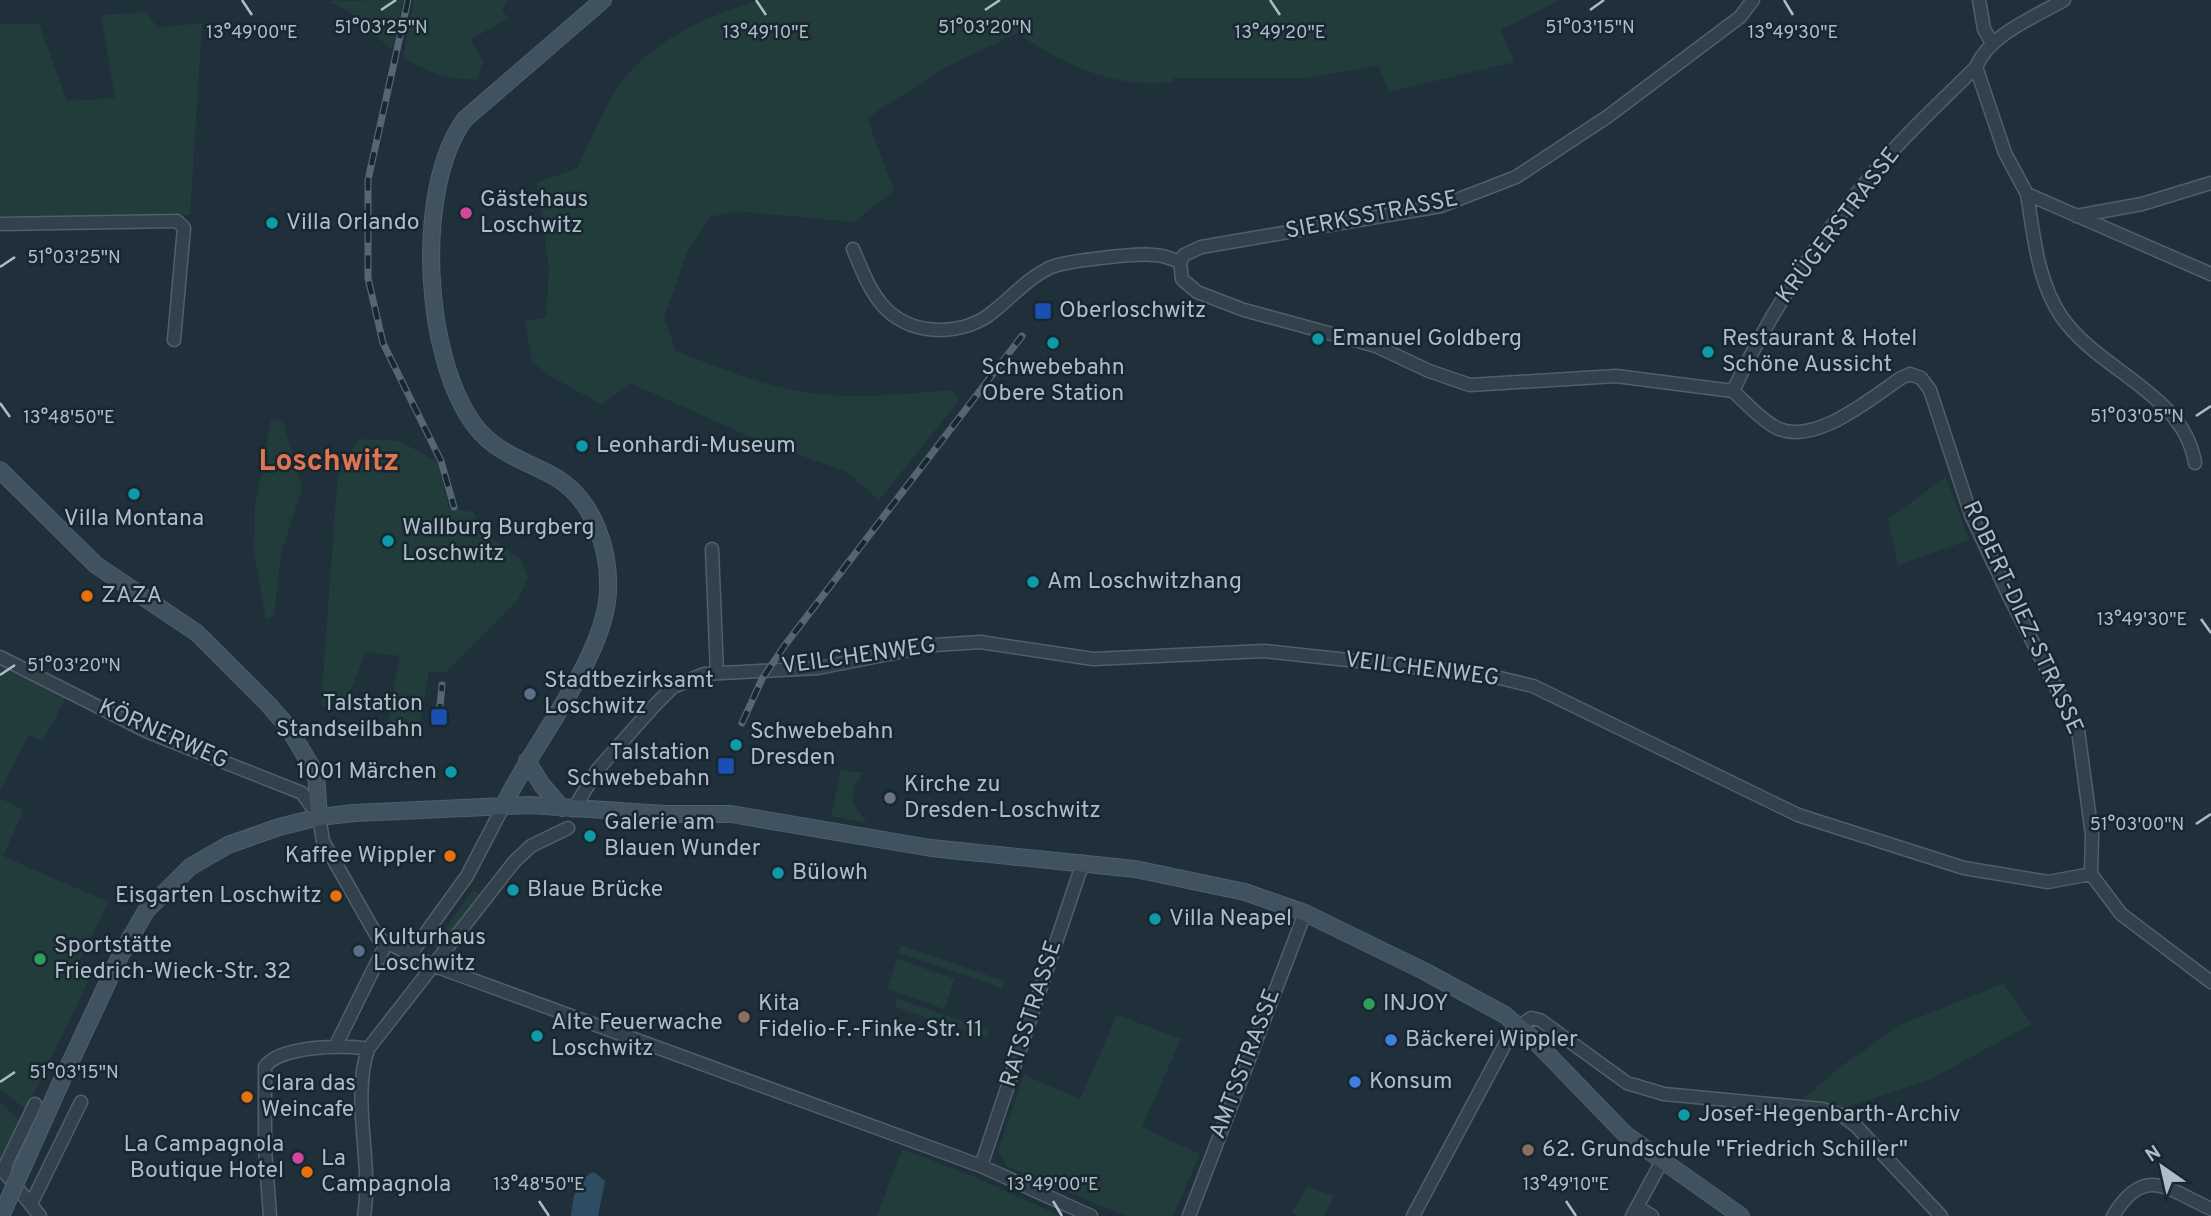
<svg xmlns="http://www.w3.org/2000/svg" width="2211" height="1216" font-family="Overpass,sans-serif">
<style>
.green{fill:#213c3a}
.water{fill:#2e4d62}
.lines{fill:none;stroke-linecap:round;stroke-linejoin:round}
.street-casing{stroke:#505f69;stroke-width:15}
.secondary-casing{stroke:#505f69;stroke-width:18}
.street{stroke:#32414b;stroke-width:12}
.secondary{stroke:#40515f;stroke-width:16}
.rail-casing{stroke:#546673;stroke-width:7}
.rail{stroke:#182630;stroke-width:4.5;stroke-dasharray:13;stroke-linecap:butt}
.secondary-bridge-casing{stroke:#505f69;stroke-width:18;stroke-linecap:butt}
.secondary-bridge{stroke:#40515f;stroke-width:16}
.ticks{fill:none;stroke:#adbcc8;stroke-width:2.5}
.hotel-dot{fill:#d1479c;stroke:#182630;stroke-width:2.5}
.culture-dot{fill:#0f9aa8;stroke:#182630;stroke-width:2.5}
.transit-dot{fill:#1a4fb4;stroke:#182630;stroke-width:2.5}
.food-dot{fill:#e8710a;stroke:#182630;stroke-width:2.5}
.service-dot{fill:#5c6f8a;stroke:#182630;stroke-width:2.5}
.worship-dot{fill:#6b7280;stroke:#182630;stroke-width:2.5}
.leisure-dot{fill:#2e9e5b;stroke:#182630;stroke-width:2.5}
.education-dot{fill:#8d6e63;stroke:#182630;stroke-width:2.5}
.shop-dot{fill:#3f7fe0;stroke:#182630;stroke-width:2.5}
.labels{text-anchor:middle;dominant-baseline:central;stroke-width:5;stroke-linejoin:round;paint-order:stroke}
.poi-label{font-size:23px;fill:#adbcc8;stroke:#182630;text-anchor:start}
.street-label{font-size:23px;fill:#adbcc8;stroke:#182630}
.district-label{font-size:30px;font-weight:bold;fill:#df7651;stroke:#182630}
.ticks-label{font-size:18px;text-anchor:middle;fill:#adbcc8;stroke:#182630;stroke-width:5;stroke-linejoin:round;paint-order:stroke}
</style>
<rect width="100%" height="100%" fill="#1f303b"/>
<path class="green" d="M 403,0 L 392,50 L 347,10 L 329,1 Z
M 414,0 L 508,0 L 502,10 L 508,18 L 470,40 L 483,61 L 478,79 C 450,81 427,72 403,58 Z
M 760,0 L 1560,0 L 1501,30 L 1514,62 L 1389,92 L 1378,65 L 1309,78 L 1173,78 L 1172,82 C 1114,89 1064,65 1017,33 L 941,70 L 867,118 L 894,191 L 854,222 L 735,211 L 710,217 L 687,253 L 664,318 L 676,351 C 717,367 760,385 804,392 C 853,400 903,394 951,390 L 959,400 L 879,500 L 845,471 L 760,441 L 630,383 L 602,405 L 547,374 L 532,361 L 525,321 L 546,317 L 549,269 L 537,183 L 577,168 C 591,142 602,110 619,86 C 652,39 707,16 760,0 Z
M 147,12 L 157,28 L 202,23 L 190,215 L 0,217 L 0,24 L 39,24 L 67,101 L 115,98 L 101,15 Z
M 271,419 L 283,422 L 302,488 L 281,554 L 274,617 L 266,619 L 254,551 L 255,506 Z
M 359,439 L 400,441 L 437,462 L 449,508 L 473,512 L 485,533 L 522,561 L 528,578 L 518,600 L 445,673 L 429,672 L 420,725 L 387,726 L 400,656 L 366,652 L 342,712 L 321,705 L 338,470 Z
M 1946,477 L 1969,540 L 1898,565 L 1888,519 Z
M 0,660 L 67,696 L 43,741 L 29,735 L 0,790 Z
M 841,770 L 864,773 L 855,785 L 852,802 L 867,823 L 831,816 Z
M 0,798 L 24,810 L 3,856 L 108,902 L 77,966 L 88,982 L 26,1109 L 0,1090 Z
M 473,890 L 480,895 L 438,950 L 432,946 Z
M 901,945 L 1004,981 L 1002,988 L 898,953 Z
M 897,959 L 955,979 L 944,1009 L 887,989 Z
M 2003,984 L 2032,1024 L 1931,1079 L 1842,1109 L 1801,1101 L 1840,1067 L 1902,1024 Z
M 897,999 L 990,1030 L 987,1038 L 895,1007 Z
M 1117,1015 L 1181,1039 L 1142,1127 L 1200,1154 L 1173,1216 L 1126,1216 L 1006,1166 L 998,1151 L 1024,1075 L 1080,1099 Z
M 0,1102 L 19,1120 L 0,1161 Z
M 902,1149 L 970,1175 L 1061,1216 L 877,1216 Z
M 1307,1187 L 1334,1196 L 1324,1216 L 1298,1216 L 1292,1212 Z"/>
<path class="water" d="M 594,1172 L 605,1181 L 598,1216 L 571,1216 C 573,1197 575,1180 594,1172 Z"/>
<g class="lines">
<defs>
<path id="street" d="M 1979,0 L 1984,29 L 1992,43
M 1976,67 L 2005,153 L 2027,194 L 2211,274
M 2027,194 C 2034,236 2037,280 2061,316 C 2098,371 2184,393 2195,463
M 2076,216 L 2142,204 L 2211,183
M 0,224 L 177,221 L 184,228 L 174,340
M 853,249 C 862,270 870,293 886,309 C 914,337 965,336 994,311 C 1013,296 1027,279 1049,268 C 1063,261 1137,253 1154,255 C 1163,255 1172,259 1180,262
M 1180,262 L 1184,255 L 1201,247 L 1441,206 L 1516,177 L 1607,117 L 1740,17 L 1753,0
M 1180,262 L 1182,279 L 1197,292 L 1244,310 L 1376,346 L 1429,371 L 1470,385 L 1616,376 L 1733,391
M 1733,391 C 1746,403 1759,418 1775,427 C 1813,448 1871,398 1901,378 L 1910,374 L 1921,378 L 1930,390 L 1971,515 L 2008,594 L 2078,730 L 2092,835 L 2091,874
M 1733,391 C 1770,312 1819,238 1875,171 C 1905,134 1942,101 1976,67 C 1990,34 2033,18 2064,0
M 712,549 L 717,673
M 0,657 L 148,732 L 302,793 L 319,817 L 323,841 L 378,938 L 432,965 L 981,1166 L 1091,1216
M 573,810 L 598,769 L 654,706 L 673,687 L 704,674 L 818,668 L 935,645 L 980,642 L 1093,659 L 1264,651 L 1487,675 L 1533,686 L 1798,815 L 1964,868 L 2048,882 L 2091,874
M 2091,874 L 2121,914 L 2211,982
M 410,955 L 467,876 L 504,805
M 336,1045 L 386,944
M 368,1049 L 514,862 L 531,846 L 568,828
M 35,1104 L 6,1164 L 5,1173 L 40,1216
M 981,1166 L 1083,862
M 31,1204 L 81,1102
M 1637,1207 L 1652,1216
M 270,1216 L 265,1149 L 265,1067 C 278,1046 346,1044 368,1049 C 351,1102 373,1162 364,1216
M 1189,1216 L 1305,913
M 1413,1216 L 1511,1033 L 1531,1018 L 1540,1020 L 1627,1083 L 1664,1094 L 1822,1109 L 1841,1115 L 1856,1126 L 1941,1216
M 1632,1216 L 1662,1161
M 2113,1216 C 2144,1164 2167,1189 2211,1209"/>
<path id="secondary" d="M 0,470 L 96,565 L 197,633 L 268,704 L 288,727 L 316,774 L 319,817
M 527,761 L 542,785 L 562,808
M 504,805 C 532,744 605,658 608,592 C 610,550 594,500 555,477 C 527,461 497,454 476,427 C 423,359 414,188 465,119 L 603,0
M 61,1082 L 121,954 L 146,911 L 190,867 L 228,845 L 279,827 L 319,817 L 354,813 L 529,805 L 665,814 L 731,814 L 931,848 L 1135,869 L 1245,892 L 1305,913 L 1424,971 L 1505,1015 L 1532,1038 L 1625,1134 L 1741,1216"/>
</defs>
<use href="#street" class="street-casing"/>
<use href="#secondary" class="secondary-casing"/>
<use href="#street" class="street"/>
<use href="#secondary" class="secondary"/>
<defs>
<path id="rail" d="M 408,0 L 368,180 L 368,278 L 383,343 L 441,461 L 454,507
M 439,717 L 442,685
M 742,723 L 762,679 L 785,645 L 1022,336"/>
</defs>
<use href="#rail" class="rail-casing"/>
<use href="#rail" class="rail"/>
<defs>
<path id="secondary-bridge" d="M 1,1216 L 61,1082"/>
</defs>
<use href="#secondary-bridge" class="secondary-bridge-casing"/>
<use href="#secondary-bridge" class="secondary-bridge"/>
</g>
<path class="ticks" d="M 242,0 L 252,15M 756,0 L 766,15M 1270,0 L 1280,15M 1784,0 L 1793,15M 381,10 L 396,0M 985,10 L 1000,0M 1590,10 L 1604,0M 0,267 L 15,257M 0,403 L 10,417M 2196,416 L 2211,406M 2201,619 L 2211,633M 0,675 L 15,665M 2196,824 L 2211,814M 0,1082 L 15,1072M 539,1201 L 549,1216M 1053,1201 L 1062,1216M 1566,1201 L 1576,1216"/>
<g class="hotel-dot">
<circle cx="466" cy="213" r="7"/>
<circle cx="298" cy="1158" r="7"/>
</g>
<g class="culture-dot">
<circle cx="272" cy="223" r="7"/>
<circle cx="1318" cy="339" r="7"/>
<circle cx="1053" cy="343" r="7"/>
<circle cx="1708" cy="352" r="7"/>
<circle cx="582" cy="446" r="7"/>
<circle cx="134" cy="494" r="7"/>
<circle cx="388" cy="541" r="7"/>
<circle cx="1033" cy="582" r="7"/>
<circle cx="736" cy="745" r="7"/>
<circle cx="451" cy="772" r="7"/>
<circle cx="590" cy="836" r="7"/>
<circle cx="778" cy="873" r="7"/>
<circle cx="513" cy="890" r="7"/>
<circle cx="1155" cy="919" r="7"/>
<circle cx="537" cy="1036" r="7"/>
<circle cx="1684" cy="1115" r="7"/>
</g>
<g class="transit-dot">
<rect x="1034" y="302" width="18" height="18" rx="3.5"/>
<rect x="430" y="708" width="18" height="18" rx="3.5"/>
<rect x="717" y="757" width="18" height="18" rx="3.5"/>
</g>
<g class="food-dot">
<circle cx="87" cy="596" r="7"/>
<circle cx="450" cy="856" r="7"/>
<circle cx="336" cy="896" r="7"/>
<circle cx="247" cy="1097" r="7"/>
<circle cx="307" cy="1172" r="7"/>
</g>
<g class="service-dot">
<circle cx="530" cy="694" r="7"/>
<circle cx="359" cy="951" r="7"/>
</g>
<circle class="worship-dot" cx="890" cy="798" r="7"/>
<g class="leisure-dot">
<circle cx="40" cy="959" r="7"/>
<circle cx="1369" cy="1004" r="7"/>
</g>
<g class="education-dot">
<circle cx="744" cy="1017" r="7"/>
<circle cx="1528" cy="1150" r="7"/>
</g>
<g class="shop-dot">
<circle cx="1391" cy="1040" r="7"/>
<circle cx="1355" cy="1082" r="7"/>
</g>
<g class="labels">
<g class="poi-label">
<text x="480" y="200">Gästehaus<tspan x="480" dy="26">Loschwitz</tspan></text>
<text x="286" y="223">Villa Orlando</text>
<text x="1059" y="311">Oberloschwitz</text>
<text x="1332" y="339">Emanuel Goldberg</text>
<text x="1722" y="339">Restaurant &amp; Hotel<tspan x="1722" dy="26">Schöne Aussicht</tspan></text>
<text x="1053" y="368" text-anchor="middle">Schwebebahn<tspan x="1053" dy="26">Obere Station</tspan></text>
<text x="596" y="446">Leonhardi-Museum</text>
<text x="134" y="519" text-anchor="middle">Villa Montana</text>
<text x="402" y="528">Wallburg Burgberg<tspan x="402" dy="26">Loschwitz</tspan></text>
<text x="1047" y="582">Am Loschwitzhang</text>
<text x="101" y="596">ZAZA</text>
<text x="544" y="681">Stadtbezirksamt<tspan x="544" dy="26">Loschwitz</tspan></text>
<text x="423" y="704" text-anchor="end">Talstation<tspan x="423" dy="26">Standseilbahn</tspan></text>
<text x="750" y="732">Schwebebahn<tspan x="750" dy="26">Dresden</tspan></text>
<text x="710" y="753" text-anchor="end">Talstation<tspan x="710" dy="26">Schwebebahn</tspan></text>
<text x="437" y="772" text-anchor="end">1001 Märchen</text>
<text x="904" y="785">Kirche zu<tspan x="904" dy="26">Dresden-Loschwitz</tspan></text>
<text x="604" y="823">Galerie am<tspan x="604" dy="26">Blauen Wunder</tspan></text>
<text x="436" y="856" text-anchor="end">Kaffee Wippler</text>
<text x="792" y="873">Bülowh</text>
<text x="527" y="890">Blaue Brücke</text>
<text x="322" y="896" text-anchor="end">Eisgarten Loschwitz</text>
<text x="1169" y="919">Villa Neapel</text>
<text x="373" y="938">Kulturhaus<tspan x="373" dy="26">Loschwitz</tspan></text>
<text x="54" y="946">Sportstätte<tspan x="54" dy="26">Friedrich-Wieck-Str. 32</tspan></text>
<text x="758" y="1004">Kita<tspan x="758" dy="26">Fidelio-F.-Finke-Str. 11</tspan></text>
<text x="1383" y="1004">INJOY</text>
<text x="551" y="1023">Alte Feuerwache<tspan x="551" dy="26">Loschwitz</tspan></text>
<text x="1405" y="1040">Bäckerei Wippler</text>
<text x="1369" y="1082">Konsum</text>
<text x="261" y="1084">Clara das<tspan x="261" dy="26">Weincafe</tspan></text>
<text x="1698" y="1115">Josef-Hegenbarth-Archiv</text>
<text x="284" y="1145" text-anchor="end">La Campagnola<tspan x="284" dy="26">Boutique Hotel</tspan></text>
<text x="1542" y="1150">62. Grundschule "Friedrich Schiller"</text>
<text x="321" y="1159">La<tspan x="321" dy="26">Campagnola</tspan></text>
</g>
<g class="street-label">
<text transform="translate(1372 216) rotate(-11)">SIERKSSTRASSE</text>
<text transform="translate(1839 226) rotate(-53)">KRÜGERSTRASSE</text>
<text transform="translate(2022 618) rotate(65)">ROBERT-DIEZ-STRASSE</text>
<text transform="translate(859 657) rotate(-8)">VEILCHENWEG</text>
<text transform="translate(1422 670) rotate(7)">VEILCHENWEG</text>
<text transform="translate(163 735) rotate(24)">KÖRNERWEG</text>
<text transform="translate(1032 1014) rotate(-72)">RATSSTRASSE</text>
<text transform="translate(1246 1064) rotate(-69)">AMTSSTRASSE</text>
</g>
<g class="district-label">
<text x="329" y="462">Loschwitz</text>
</g>
</g>
<g class="ticks-label">
<text x="381" y="33">51°03'25"N</text>
<text x="985" y="33">51°03'20"N</text>
<text x="1590" y="33">51°03'15"N</text>
<text x="252" y="38">13°49'00"E</text>
<text x="766" y="38">13°49'10"E</text>
<text x="1280" y="38">13°49'20"E</text>
<text x="1793" y="38">13°49'30"E</text>
<text x="74" y="263">51°03'25"N</text>
<text x="2137" y="422">51°03'05"N</text>
<text x="69" y="423">13°48'50"E</text>
<text x="2142" y="625">13°49'30"E</text>
<text x="74" y="671">51°03'20"N</text>
<text x="2137" y="830">51°03'00"N</text>
<text x="74" y="1078">51°03'15"N</text>
<text x="539" y="1190">13°48'50"E</text>
<text x="1053" y="1190">13°49'00"E</text>
<text x="1566" y="1190">13°49'10"E</text>
</g>
<g transform="translate(2162 1167) rotate(326)" stroke="#182630" stroke-width="5" paint-order="stroke">
<path d="M0-5L12 26L0 18L-12 26Z" fill="#adbcc8"/>
<text y="-10" font-size="19" font-weight="bold" text-anchor="middle" fill="#adbcc8">N</text>
</g>
</svg>
